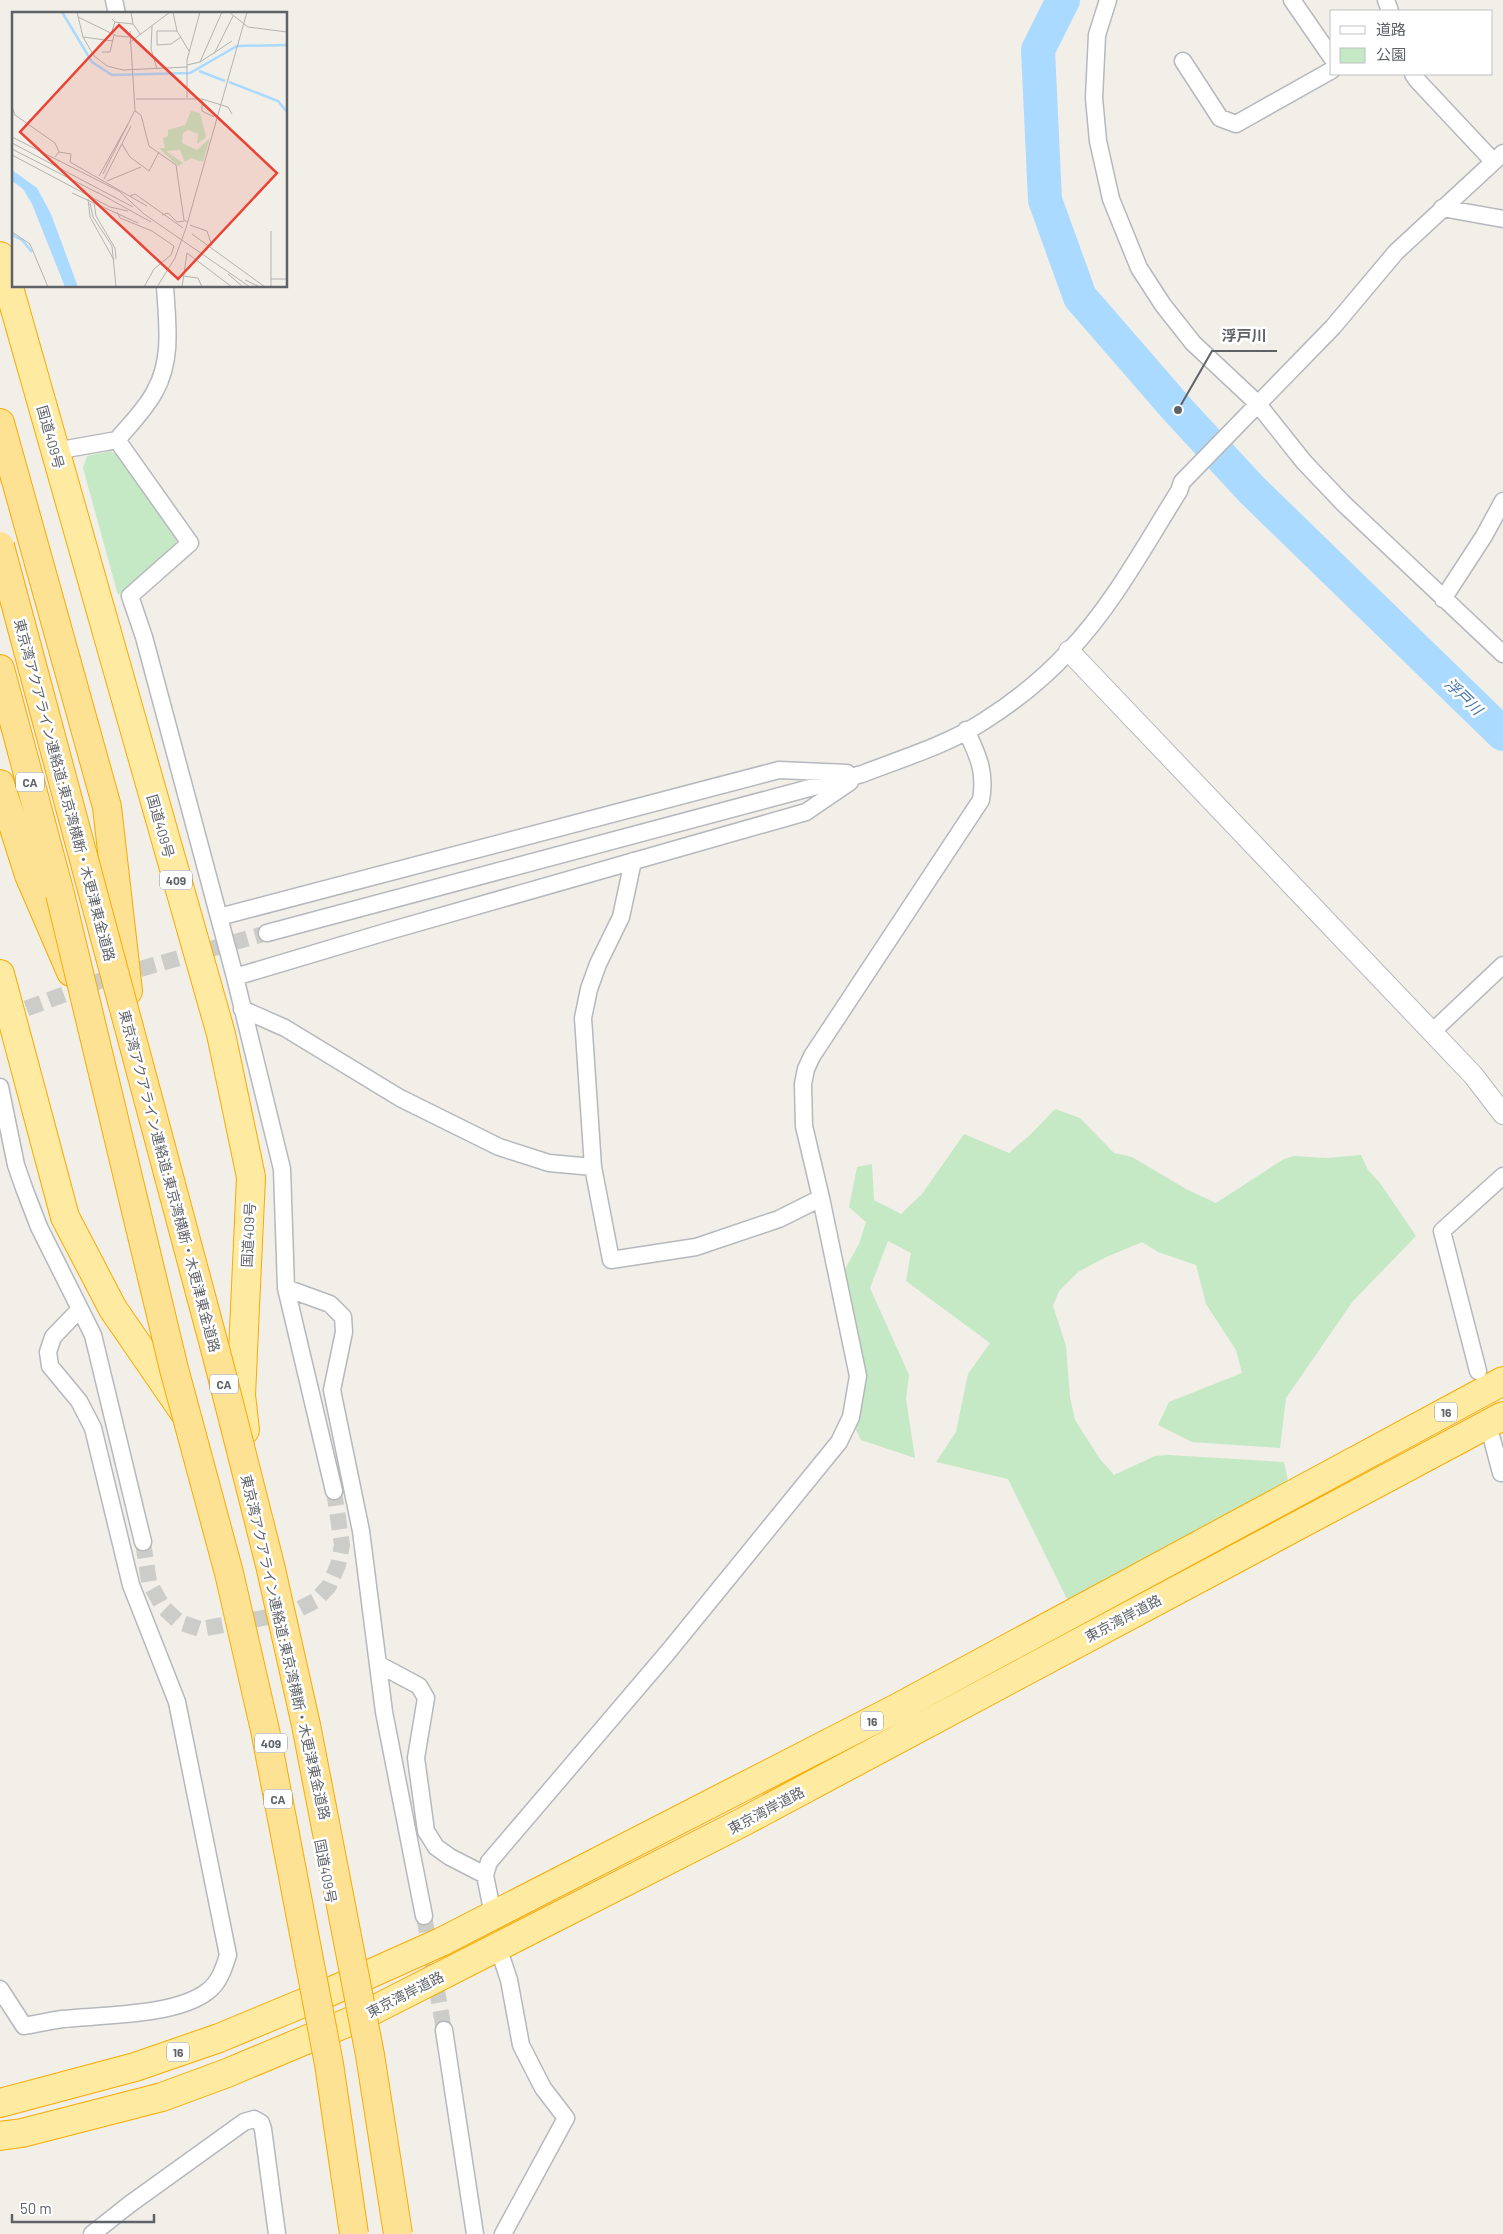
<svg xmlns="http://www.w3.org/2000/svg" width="1503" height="2234" font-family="Barlow,'Noto Sans JP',sans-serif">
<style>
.green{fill:#c5e8c5}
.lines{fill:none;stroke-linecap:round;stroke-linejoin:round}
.river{stroke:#aadaff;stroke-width:34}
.minor-tunnel{stroke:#ccccc8;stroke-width:16;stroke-dasharray:16 8;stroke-linecap:butt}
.minor-casing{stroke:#b5b8bc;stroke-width:19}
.tertiary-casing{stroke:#b5b8bc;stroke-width:22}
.trunk-casing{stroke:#f9ab00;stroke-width:30}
.motorway-casing{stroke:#f9ab00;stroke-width:30}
.minor{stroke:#fff;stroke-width:16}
.tertiary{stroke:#fff;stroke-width:20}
.trunk{stroke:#feeaa1;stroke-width:28}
.motorway{stroke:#fde293;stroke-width:28}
.motorway-bridge-casing{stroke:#f9ab00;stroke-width:30;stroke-linecap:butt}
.motorway-bridge{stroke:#fde293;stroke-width:28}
.labels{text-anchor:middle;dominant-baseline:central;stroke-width:5;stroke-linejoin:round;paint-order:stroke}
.shield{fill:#fff;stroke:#8f9295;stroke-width:1}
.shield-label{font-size:12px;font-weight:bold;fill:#5f6368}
.street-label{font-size:14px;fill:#5f6368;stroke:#fff}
.water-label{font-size:15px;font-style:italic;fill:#4174aa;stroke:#fff}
.inset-river{fill:none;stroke:#aadaff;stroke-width:2.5}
.inset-road{fill:none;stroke:#b3b3b1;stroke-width:1}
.view{fill:#ea4335;fill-opacity:0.15;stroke:#ea4335;stroke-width:2.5}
.inset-edge{fill:none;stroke:#5f6368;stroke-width:2.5}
.leader{fill:none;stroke:#5f6368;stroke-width:2}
.callout-dot{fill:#5f6368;stroke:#fff;stroke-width:2}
.callout-label{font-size:15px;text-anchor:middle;font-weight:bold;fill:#5f6368;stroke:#fff;stroke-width:5;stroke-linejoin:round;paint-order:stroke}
</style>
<rect width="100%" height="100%" fill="#f1efe8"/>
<path class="green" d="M 110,451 L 124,459 L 177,535 L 176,549 L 118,595 L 83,468 L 87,456 Z
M 1055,1109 L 1080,1118 L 1114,1153 L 1132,1157 L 1186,1189 L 1216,1203 L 1284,1159 L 1294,1156 L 1326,1158 L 1361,1155 L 1368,1170 L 1380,1183 L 1416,1236 L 1353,1301 L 1286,1398 L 1280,1448 L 1192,1442 L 1158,1425 L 1169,1402 L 1242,1373 L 1236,1350 L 1206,1304 L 1196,1265 L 1158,1252 L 1142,1242 L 1104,1258 L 1078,1272 L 1059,1291 L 1053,1306 L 1066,1346 L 1070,1397 L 1075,1420 L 1100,1459 L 1114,1475 L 1155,1456 L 1169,1455 L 1284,1462 L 1289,1485 L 1068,1601 L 1008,1479 L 936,1462 L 956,1432 L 968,1374 L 990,1343 L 906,1281 L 911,1253 L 888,1241 L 870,1288 L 909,1375 L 906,1399 L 915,1458 L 861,1440 L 855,1428 L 857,1420 L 844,1271 L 859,1244 L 866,1222 L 849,1207 L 857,1167 L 872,1164 L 874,1200 L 901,1214 L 922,1194 L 964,1134 L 1009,1153 L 1031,1134 Z"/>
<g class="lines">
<path class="river" d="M 1063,0 L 1038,50 L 1045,200 L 1080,297 L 1178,410 L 1251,489 L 1503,734"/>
<path class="minor-tunnel" d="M 4,1017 L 105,979 L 267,933
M 143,1542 L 149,1582 L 163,1607 L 179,1622 L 200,1629 L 291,1613 L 315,1601 L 329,1586 L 338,1565 L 342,1545 L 334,1491
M 424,1916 L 444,2030"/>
<defs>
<path id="minor" d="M 114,0 L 117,14
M 1108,0 L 1097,35 L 1094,98 L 1098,141 L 1111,199 L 1139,268 L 1163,305 L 1193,343 L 1257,403 L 1304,462 L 1343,503 L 1503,654
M 1292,0 L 1332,58
M 1386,0 L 1390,11
M 1183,61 L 1220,118 L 1236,124 L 1332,70
M 1413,74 L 1417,80 L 1493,161
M 1442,208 L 1503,219
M 117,440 C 130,424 146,409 155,391 C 173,359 167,322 165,286
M 55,451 L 117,440 L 190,543 L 130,596 L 144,637 L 235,977 L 282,1169 L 286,1288 L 334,1491
M 1443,599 L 1484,536 L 1503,501
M 633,861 L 621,917 L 598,964 L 589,989 L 583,1018 L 593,1167 L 611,1260 L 696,1247 L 779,1219 L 821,1198
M 219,917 L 779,770 L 847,773
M 267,933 L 862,774 C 903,758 947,745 984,721 C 1014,702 1045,677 1069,651 C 1113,605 1145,545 1179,491 L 1182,482 L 1333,327 L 1396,252 L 1503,153
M 235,977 L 389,931 L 806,812 L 850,782
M 242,1009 L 285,1028 L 400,1098 L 499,1147 L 549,1163 L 593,1167
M 1432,1032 L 1503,965
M 0,1087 L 16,1165 L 24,1188 L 39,1227 L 93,1335 L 143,1542
M 286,1288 L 330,1304 L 343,1317 L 344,1332 L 332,1390 L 361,1531 L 384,1712 L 424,1916
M 1478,1371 L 1442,1231 L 1503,1176
M 1492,1439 L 1501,1473
M 378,1664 L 419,1686 L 426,1698 L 416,1758 L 426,1831 L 436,1847 L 450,1857 L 485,1875
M 493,1915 L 485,1875 L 489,1862 L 668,1652 L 839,1442 L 851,1417 L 858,1376 L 821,1198 L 804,1126 L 803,1084 L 806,1069 L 812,1056 L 981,800 C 986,771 978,756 966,730
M 498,1947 L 509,1980 L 521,2045 L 543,2088 L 566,2118 L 503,2234
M 0,1989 L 24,2026 C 36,2024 49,2021 62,2019 C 101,2015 177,2016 208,1991 C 219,1983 224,1968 228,1955 L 177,1702 L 131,1585 L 93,1428 L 79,1401 L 50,1366 L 48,1352 L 53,1337 L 80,1309
M 444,2030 L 475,2234
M 92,2234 L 130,2204 L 244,2122 L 254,2119 L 261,2123 L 263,2129 L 277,2234"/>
<path id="tertiary" d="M 1069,651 L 1473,1075 L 1503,1114"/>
<path id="trunk" d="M 0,256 L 221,1034 L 251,1177 L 241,1395 L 245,1430
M 0,974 L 65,1217 L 113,1309 L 184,1412
M 0,2103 L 135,2067 L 219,2038 L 325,1994 L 441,1942 L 897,1708 L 1503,1381
M 0,2136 L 22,2133 L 162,2097 L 227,2073 L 356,2019 L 741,1823 L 1503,1416"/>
<path id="motorway" d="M 0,423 L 107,807 L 128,991
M 0,669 L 60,894
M 0,784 L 29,875 L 71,972"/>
</defs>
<use href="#minor" class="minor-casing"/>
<use href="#tertiary" class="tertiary-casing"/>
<use href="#trunk" class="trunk-casing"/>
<use href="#motorway" class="motorway-casing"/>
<use href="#minor" class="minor"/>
<use href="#tertiary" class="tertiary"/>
<use href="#trunk" class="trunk"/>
<use href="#motorway" class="motorway"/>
<defs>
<path id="motorway-bridge" d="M 0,546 L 217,1356 L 270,1565 L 306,1725 L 370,2055 L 398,2234
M 60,894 L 174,1369 L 229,1573 L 265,1730 L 329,2064 L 354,2234"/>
</defs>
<use href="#motorway-bridge" class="motorway-bridge-casing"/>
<use href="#motorway-bridge" class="motorway-bridge"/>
</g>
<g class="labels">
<g class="shield">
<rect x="16" y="772.5" width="28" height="19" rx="4"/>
<rect x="160" y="870.5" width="32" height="19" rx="4"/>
<rect x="210" y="1374.5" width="28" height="19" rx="4"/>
<rect x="1435" y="1402.5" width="22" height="19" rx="4"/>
<rect x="861" y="1711.5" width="22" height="19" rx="4"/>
<rect x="255" y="1733.5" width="32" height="19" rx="4"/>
<rect x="264" y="1789.5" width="28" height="19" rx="4"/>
<rect x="167" y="2042.5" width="22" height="19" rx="4"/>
</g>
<g class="shield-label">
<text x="30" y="782">CA</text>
<text x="176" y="880">409</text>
<text x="224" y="1384">CA</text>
<text x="1446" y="1412">16</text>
<text x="872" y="1721">16</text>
<text x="271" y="1743">409</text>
<text x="278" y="1799">CA</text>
<text x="178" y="2052">16</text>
</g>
<g class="street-label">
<text transform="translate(51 437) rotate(74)">国道409号</text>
<text transform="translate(65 790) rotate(75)">東京湾アクアライン連絡道;東京湾横断・木更津東金道路</text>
<text transform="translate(161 826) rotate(74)">国道409号</text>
<text transform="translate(170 1181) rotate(75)">東京湾アクアライン連絡道;東京湾横断・木更津東金道路</text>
<text transform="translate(248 1235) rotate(-87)">国道409号</text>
<text transform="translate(1123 1618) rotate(-28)">東京湾岸道路</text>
<text transform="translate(286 1647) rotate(77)">東京湾アクアライン連絡道;東京湾横断・木更津東金道路</text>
<text transform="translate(766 1810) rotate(-28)">東京湾岸道路</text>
<text transform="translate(326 1871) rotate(79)">国道409号</text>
<text transform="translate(405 1994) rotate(-27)">東京湾岸道路</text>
</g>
<g class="water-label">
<text transform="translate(1464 696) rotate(44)">浮戸川</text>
</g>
</g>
<g transform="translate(12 12)">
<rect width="275" height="275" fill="#f1efe8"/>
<path d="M 179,99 L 188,101 L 194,125 L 185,132 L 186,122 L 176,118 L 171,121 L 170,131 L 185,138 L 198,126 L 191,150 L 179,146 L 173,150 L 168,138 L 154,139 L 171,151 L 166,154 L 147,136 L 153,136 L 151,126 L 156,124 L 156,118 L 173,113 Z" fill="#c5e8c5"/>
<path d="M 0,158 L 25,176 L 39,202 L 66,275 L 53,275 L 20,192 L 11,177 L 0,169 Z" fill="#aadaff"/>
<path class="inset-river" d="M 50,0 L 80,50 L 100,63 L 178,61 L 225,34 L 275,33M 187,59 L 213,69M 217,70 L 266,89 L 275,100M 0,223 L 10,228 L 20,240"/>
<path class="inset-road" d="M 65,0 L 71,25 L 82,44 L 95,54 L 111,58 L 175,55M 119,0 L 121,12 L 129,23M 161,0 L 165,19 L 177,39M 217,0 L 236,15 L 275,20M 66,5 L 105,24 L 117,25M 103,10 L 121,12M 140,14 L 139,37 L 145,57M 165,19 L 145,19 L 145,33 L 159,32 L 169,25M 99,22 L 103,10 L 100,7M 71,25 L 101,29M 117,31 L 158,0M 90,40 L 98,40 L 102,23M 202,42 L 221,4M 188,50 L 210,0M 175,53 L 188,50 L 220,29M 175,86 L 175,48 L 188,0M 124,87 L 190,87 L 216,95 L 220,102M 190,87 L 190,99 L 202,105M 0,95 L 3,103 L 43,131 L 47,140M 123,99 L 129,103 L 137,134 L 164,153 L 172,208 L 176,211M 0,125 L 107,179 L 132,202 L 238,275M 0,131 L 121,195M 110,132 L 118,145 L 137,159 L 147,140M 0,137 L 86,181M 0,143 L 98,195 L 116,199M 43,145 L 47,140 L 59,142 L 58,150 L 135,194M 91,162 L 123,98 L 118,19M 87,164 L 116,112M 92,167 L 119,114M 95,169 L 129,155M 85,180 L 139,210M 60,181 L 126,211M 118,184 L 123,182 L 171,216M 76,187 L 78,205 L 102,248M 82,190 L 84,204 L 103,236 L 104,247M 78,191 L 81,205 L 100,234 L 104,275M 105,200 L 108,206 L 140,219 L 162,234 L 159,243 L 142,257 L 132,275M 150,203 L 156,201 L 165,210 L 172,209M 178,213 L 195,219 L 200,234M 0,220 L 18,232 L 36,275M 180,222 L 253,275M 216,262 L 231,275M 171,264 L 186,266 L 190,275M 259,267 L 275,267M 233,268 L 248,275M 145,275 L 163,246 L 174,216 L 235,0M 170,275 L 175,241 L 220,275M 259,275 L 259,219"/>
<path class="view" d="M 107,13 L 265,161 L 166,267 L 8,120 Z"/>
<rect width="275" height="275" class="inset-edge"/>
</g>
<path class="leader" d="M1178 410L1212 351H1277"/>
<circle class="callout-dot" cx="1178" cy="410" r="5"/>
<g class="callout-label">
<text x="1244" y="341">浮戸川</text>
</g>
<rect x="1330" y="10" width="162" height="65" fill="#ffffff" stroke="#bfc1c3"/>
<rect x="1340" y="26" width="25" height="8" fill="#ffffff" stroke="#bfc1c3"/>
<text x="1376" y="35" font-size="15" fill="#5f6368">道路</text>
<rect x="1340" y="48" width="25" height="15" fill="#c5e8c5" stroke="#bfc1c3"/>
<text x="1376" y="60" font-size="15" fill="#5f6368">公園</text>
<path d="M12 2214v8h142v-8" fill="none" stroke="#5f6368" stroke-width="2.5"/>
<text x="20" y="2214" font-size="15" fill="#5f6368" stroke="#ffffff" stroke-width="4" paint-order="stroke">50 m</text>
</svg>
